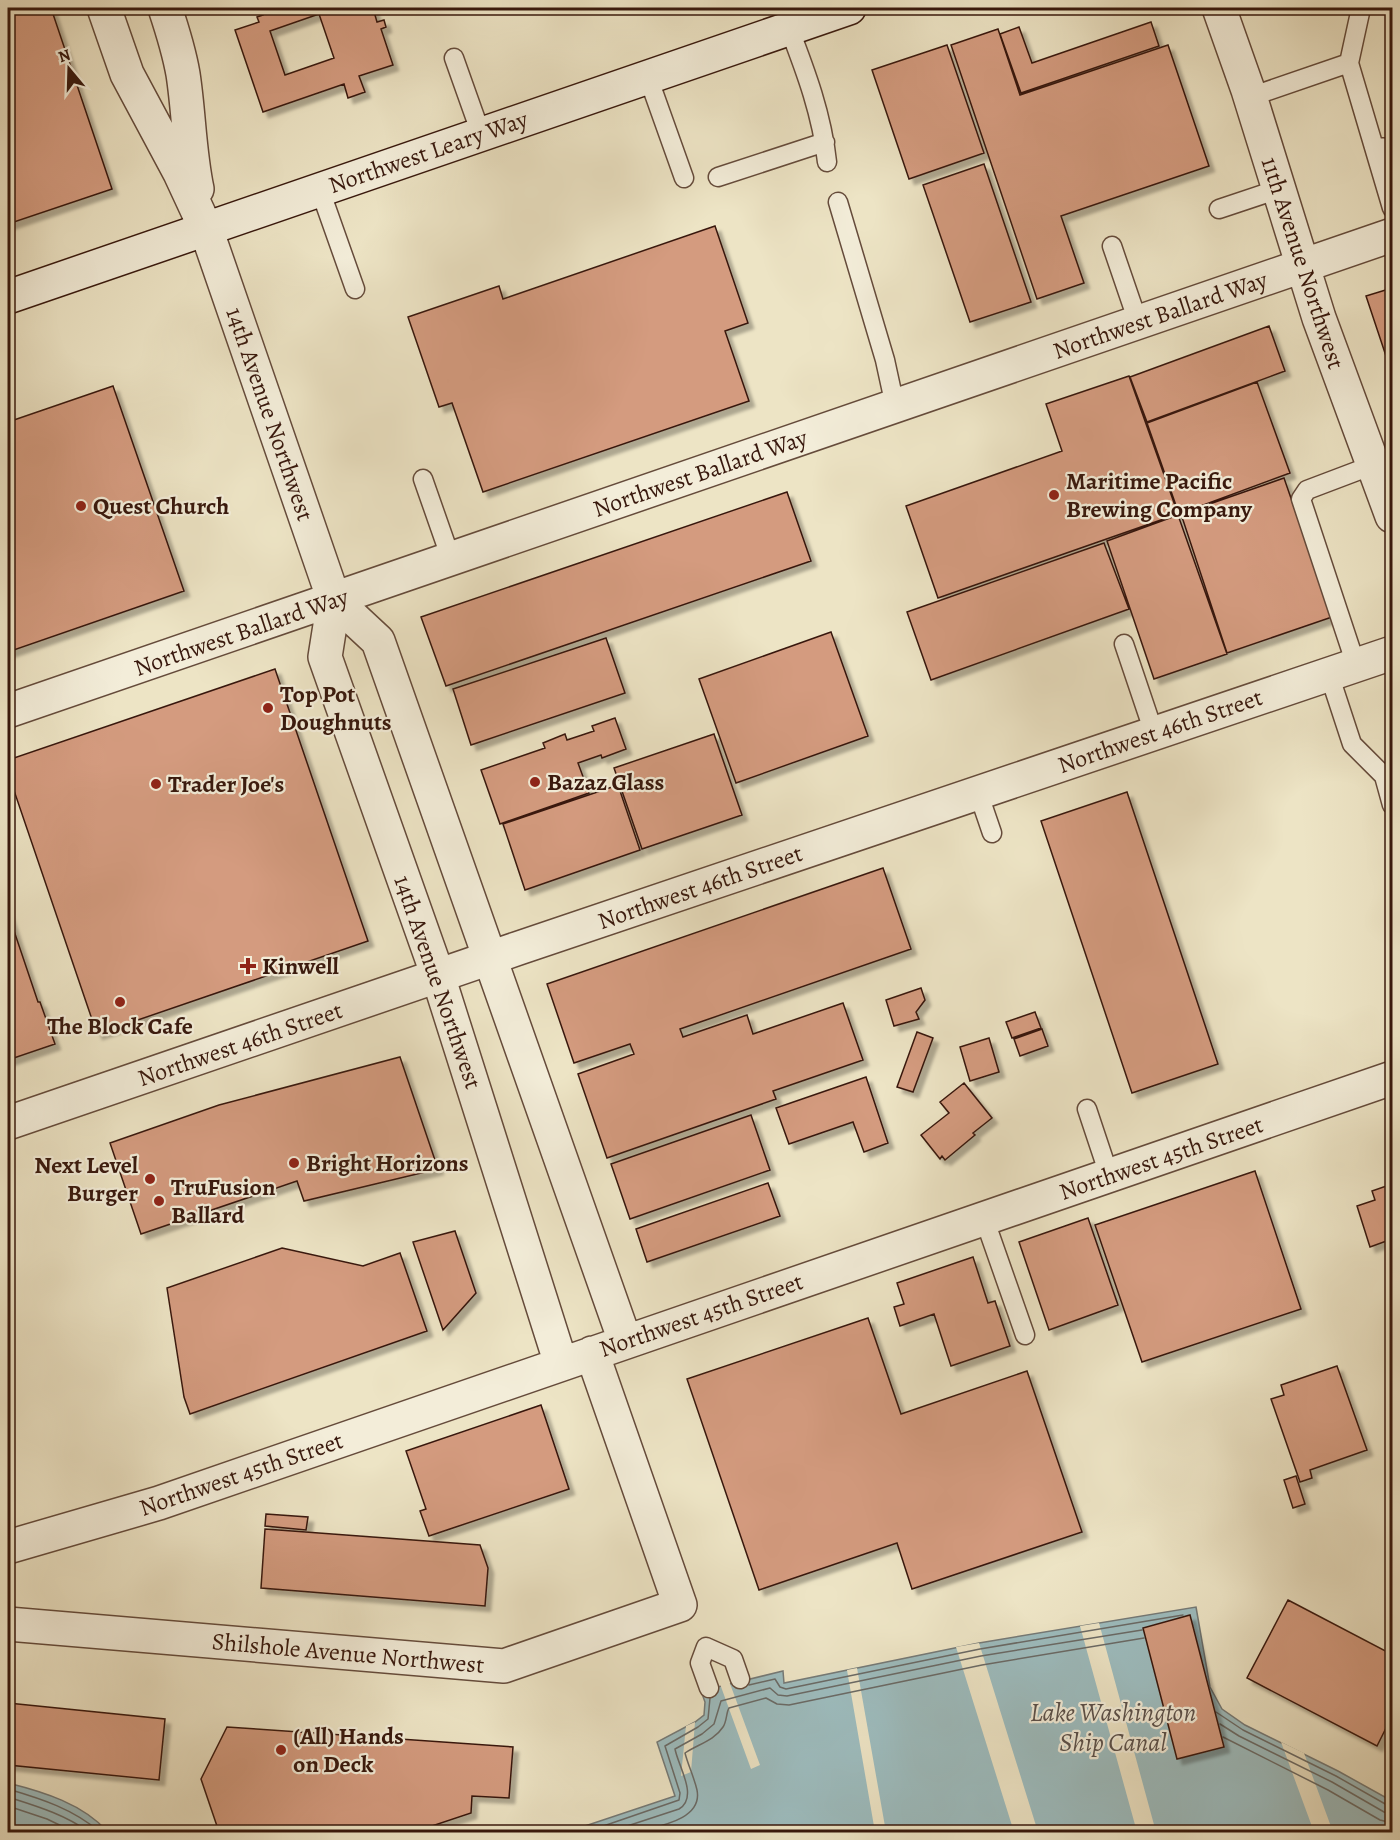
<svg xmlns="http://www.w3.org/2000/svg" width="1400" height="1840" font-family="Alegreya,serif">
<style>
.water{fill:#9dbcbe;stroke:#757a77;stroke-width:1.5}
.pier{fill:#ede4c5}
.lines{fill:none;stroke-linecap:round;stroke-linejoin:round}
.shore{stroke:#6a6a66;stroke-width:1.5}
.building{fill:#d49b7f;stroke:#38180d;stroke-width:1.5;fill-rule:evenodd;filter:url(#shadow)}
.service-casing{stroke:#654b3b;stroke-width:21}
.minor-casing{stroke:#654b3b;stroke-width:36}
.tertiary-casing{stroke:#654b3b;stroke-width:36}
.secondary-casing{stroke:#38180d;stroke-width:36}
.service{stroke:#f3edd9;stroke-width:18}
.minor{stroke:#f3edd9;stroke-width:33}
.tertiary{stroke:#f3edd9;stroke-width:33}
.secondary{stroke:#f3edd9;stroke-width:33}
.poi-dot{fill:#8f2418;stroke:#f3edd9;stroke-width:2}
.labels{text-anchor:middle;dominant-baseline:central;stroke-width:4.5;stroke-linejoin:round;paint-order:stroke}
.street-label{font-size:24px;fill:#38180d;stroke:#f3edd9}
.poi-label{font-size:24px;font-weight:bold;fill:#38180d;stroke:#f3edd9;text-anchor:start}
.water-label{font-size:26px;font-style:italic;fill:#5b514b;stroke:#f3edd9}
</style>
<defs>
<filter id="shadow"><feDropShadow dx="5.5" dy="5.5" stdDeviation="1.5" flood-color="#0004"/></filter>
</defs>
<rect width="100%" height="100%" fill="#ede4c5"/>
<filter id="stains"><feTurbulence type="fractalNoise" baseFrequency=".00333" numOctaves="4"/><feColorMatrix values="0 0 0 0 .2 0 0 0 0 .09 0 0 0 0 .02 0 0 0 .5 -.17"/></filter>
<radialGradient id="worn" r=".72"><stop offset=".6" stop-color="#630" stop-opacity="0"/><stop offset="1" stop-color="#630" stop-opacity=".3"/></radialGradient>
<path class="water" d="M 1196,1607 L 1210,1687 L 1222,1709 L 1245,1725 L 1338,1771 L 1392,1801 L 1392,1832 L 567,1832 L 675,1796 L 657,1742 L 695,1722 L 704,1715 L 705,1702 L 701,1691 L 783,1671 L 784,1683 L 979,1643 Z
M 8,1783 C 44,1792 83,1804 108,1832 L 8,1832 Z"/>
<path class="pier" d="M 1099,1623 L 1156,1832 L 1137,1832 L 1080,1626 Z
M 979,1643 L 1038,1832 L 1014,1832 L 956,1647 Z
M 857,1668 L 886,1832 L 875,1832 L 847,1670 Z
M 729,1681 L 760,1765 L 751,1769 L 720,1684 Z
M 695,1722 L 691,1772 L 681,1776 L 686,1726 Z
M 1281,1742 L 1304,1753 L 1333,1832 L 1314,1832 Z"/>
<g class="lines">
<path class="shore" d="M 749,1685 L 775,1679 L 780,1687 L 786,1689 L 980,1649 L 1183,1615
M 1216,1712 L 1243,1730 L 1336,1776 L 1387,1805 L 1392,1806
M 1220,1724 L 1239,1736 L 1332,1782 L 1384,1812 L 1392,1814
M 1223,1737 L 1328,1790 L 1380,1820 L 1392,1823
M 8,1789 C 42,1799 73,1809 100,1832
M 8,1797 C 36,1806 64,1814 89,1832
M 8,1806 L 47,1819 L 74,1832
M 586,1832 L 679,1800 L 680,1793 L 665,1746 L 698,1727 L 708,1719 L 710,1698
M 609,1832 L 679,1809 C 699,1797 678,1766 675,1749 L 702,1734 L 714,1724 L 721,1701 L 770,1688 L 778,1695 L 787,1696 L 981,1656 L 1142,1630
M 637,1832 C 658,1826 703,1820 697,1790 C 694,1777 688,1765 685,1753 C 698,1744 714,1741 723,1727 C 727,1721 726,1713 729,1708 L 766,1698 L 777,1704 L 789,1705 L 982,1665 L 1144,1638"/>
</g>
<path class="building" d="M 25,8 L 51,8 L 112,189 L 8,224 L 8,13 Z
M 261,8 L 373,8 L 377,22 L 384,20 L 386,27 L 381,29 L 393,65 L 359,76 L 365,92 L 348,98 L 344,84 L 263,112 L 235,30 L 259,22 L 257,17 L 263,15 ZM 319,14 L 334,58 L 285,75 L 270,31 Z
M 1151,22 L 1159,46 L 1021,93 L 1000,34 L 1019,27 L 1032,63 Z
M 998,29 L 1020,95 L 1168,45 L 1209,166 L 1061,216 L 1084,283 L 1037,299 L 951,45 Z
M 947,45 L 984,153 L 909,179 L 872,70 Z
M 984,164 L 1031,302 L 970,322 L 923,185 Z
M 715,226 L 748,323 L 725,331 L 749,401 L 483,492 L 452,403 L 439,407 L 408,317 L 499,286 L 503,299 Z
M 1392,288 L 1392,374 L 1366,296 Z
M 1269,326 L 1285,371 L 1147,422 L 1130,377 Z
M 1129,376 L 1178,514 L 938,598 L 906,506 L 1062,451 L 1046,404 Z
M 1257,382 L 1290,473 L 1179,514 L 1147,423 Z
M 113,386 L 184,591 L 8,652 L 8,410 L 11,421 Z
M 1284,478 L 1332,617 L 1227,653 L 1181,514 Z
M 787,492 L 811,561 L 446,686 L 421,617 Z
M 1178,515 L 1227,654 L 1154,679 L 1107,541 Z
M 1104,543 L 1129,609 L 931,680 L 907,612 Z
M 831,632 L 868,736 L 736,783 L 699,679 Z
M 606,638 L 625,693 L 471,745 L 453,689 Z
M 275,669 L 368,941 L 97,1034 L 8,773 L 8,760 Z
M 615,718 L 626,749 L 602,758 L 601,755 L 578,763 L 589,793 L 500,824 L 481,770 L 545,748 L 543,743 L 565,734 L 567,740 L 594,731 L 592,726 Z
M 714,734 L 742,815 L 642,849 L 614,768 Z
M 618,785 L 640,850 L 525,890 L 503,824 Z
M 1127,792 L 1218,1064 L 1132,1093 L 1041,821 Z
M 883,868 L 911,949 L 680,1029 L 683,1037 L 747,1015 L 753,1034 L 843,1003 L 863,1060 L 773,1091 L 776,1099 L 607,1158 L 578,1074 L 634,1054 L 630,1044 L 574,1063 L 547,984 Z
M 8,913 L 38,1002 L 40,1002 L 55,1044 L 8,1060 Z
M 921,988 L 925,1000 L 916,1012 L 919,1019 L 894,1026 L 886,1000 Z
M 1035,1012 L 1041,1028 L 1012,1038 L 1006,1022 Z
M 1042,1029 L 1048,1046 L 1020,1056 L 1014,1039 Z
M 917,1032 L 933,1038 L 913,1092 L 897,1087 Z
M 989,1038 L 999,1072 L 970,1081 L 960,1047 Z
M 400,1057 L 438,1169 L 304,1201 L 297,1181 L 141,1234 L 110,1143 L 219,1105 Z
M 866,1077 L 888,1143 L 864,1152 L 853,1122 L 789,1144 L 776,1108 Z
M 964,1083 L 992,1118 L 973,1133 L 975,1135 L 945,1160 L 942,1156 L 940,1159 L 921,1135 L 949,1113 L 940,1102 Z
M 751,1115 L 770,1170 L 630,1219 L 611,1164 Z
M 1255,1171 L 1301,1309 L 1142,1362 L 1095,1225 Z
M 768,1183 L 780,1216 L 647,1262 L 636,1229 Z
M 1392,1184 L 1392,1239 L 1370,1247 L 1357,1206 L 1375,1200 L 1372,1191 Z
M 1088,1218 L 1118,1305 L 1049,1330 L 1019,1242 Z
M 455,1231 L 476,1293 L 443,1330 L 413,1242 Z
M 282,1248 L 363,1266 L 400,1253 L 427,1331 L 190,1414 L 184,1397 L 167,1288 Z
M 973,1257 L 988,1303 L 995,1301 L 1010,1346 L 951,1366 L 934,1314 L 900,1326 L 894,1307 L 904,1304 L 897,1283 Z
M 868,1318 L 901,1414 L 1027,1371 L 1082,1532 L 912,1589 L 897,1543 L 759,1590 L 687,1379 Z
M 1337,1366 L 1367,1450 L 1310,1470 L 1312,1478 L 1300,1482 L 1271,1399 L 1284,1395 L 1281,1385 Z
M 541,1405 L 569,1489 L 429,1536 L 420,1511 L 426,1509 L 406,1451 Z
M 1296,1476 L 1305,1504 L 1293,1508 L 1284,1480 Z
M 266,1514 L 308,1517 L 306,1530 L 265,1526 Z
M 265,1529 L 480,1545 L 488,1568 L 485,1606 L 261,1588 Z
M 1288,1600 L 1391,1654 L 1392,1651 L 1392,1716 L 1377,1746 L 1247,1678 Z
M 1190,1615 L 1224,1747 L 1177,1759 L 1143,1628 Z
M 8,1703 L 165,1719 L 159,1780 L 8,1765 Z
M 227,1727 L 513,1747 L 509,1798 L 472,1796 L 471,1813 L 414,1832 L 219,1832 L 201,1779 Z"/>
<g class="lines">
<defs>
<path id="service" d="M 789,28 C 806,72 822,115 827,162
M 454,58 L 481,134
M 1349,63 L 1361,8
M 648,77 L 684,178
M 1250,97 L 1349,63 L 1392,208
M 1374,147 L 1392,148
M 718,177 L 825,142
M 320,190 L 355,289
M 838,202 L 885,360 L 895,406
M 1219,209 L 1279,189
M 1112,246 L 1138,322
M 423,479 L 451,559
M 1124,644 L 1154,733
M 1356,665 L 1301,499 L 1307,490 L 1373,465
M 1329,674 L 1352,744 L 1384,776 L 1392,805
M 978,792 L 992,833
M 1087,1109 L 1109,1175
M 984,1218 L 1025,1335
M 709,1688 L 700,1663 L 706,1647 L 733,1659 L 740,1679"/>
<path id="minor" d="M 104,8 L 127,74 L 180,173 L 206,229 L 334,600 L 325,657 L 438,976 L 561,1364
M 165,8 C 172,29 179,51 183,74 C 189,113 189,151 197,189
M 1219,8 L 1248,90 L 1319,318 L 1392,516
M 334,600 L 378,641 L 625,1341
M 8,711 L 1392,235
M 8,1547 L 159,1503 L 1392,1078
M 8,1624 L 504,1666 L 680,1605 L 592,1353"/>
<path id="tertiary" d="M 8,1123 L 519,948 L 1392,653"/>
<path id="secondary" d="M 8,297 L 849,8"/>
</defs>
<use href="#service" class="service-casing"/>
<use href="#minor" class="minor-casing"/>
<use href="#tertiary" class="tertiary-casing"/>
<use href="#secondary" class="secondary-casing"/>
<use href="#service" class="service"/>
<use href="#minor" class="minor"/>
<use href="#tertiary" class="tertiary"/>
<use href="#secondary" class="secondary"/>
</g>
<g class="poi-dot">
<circle cx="1054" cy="495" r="6"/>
<circle cx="81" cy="506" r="6"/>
<circle cx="268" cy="708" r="6"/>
<circle cx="535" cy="782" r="6"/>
<circle cx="156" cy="784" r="6"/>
<path d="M245 957h6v6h6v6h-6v6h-6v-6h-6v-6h6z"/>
<circle cx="120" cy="1002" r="6"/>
<circle cx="294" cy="1163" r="6"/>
<circle cx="150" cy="1179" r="6"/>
<circle cx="159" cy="1201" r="6"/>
<circle cx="281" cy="1750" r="6"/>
</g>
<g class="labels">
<g class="street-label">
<text transform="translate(428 152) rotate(-19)">Northwest Leary Way</text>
<text transform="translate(1303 263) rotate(72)">11th Avenue Northwest</text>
<text transform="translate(1160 315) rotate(-19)">Northwest Ballard Way</text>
<text transform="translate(270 414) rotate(71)">14th Avenue Northwest</text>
<text transform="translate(700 473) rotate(-19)">Northwest Ballard Way</text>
<text transform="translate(241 632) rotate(-19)">Northwest Ballard Way</text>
<text transform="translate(1160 731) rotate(-19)">Northwest 46th Street</text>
<text transform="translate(700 887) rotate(-19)">Northwest 46th Street</text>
<text transform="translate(438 982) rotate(71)">14th Avenue Northwest</text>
<text transform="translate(240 1044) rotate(-19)">Northwest 46th Street</text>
<text transform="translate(1161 1158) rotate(-19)">Northwest 45th Street</text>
<text transform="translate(701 1315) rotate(-19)">Northwest 45th Street</text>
<text transform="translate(241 1474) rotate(-19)">Northwest 45th Street</text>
<text transform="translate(348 1653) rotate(5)">Shilshole Avenue Northwest</text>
</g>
<g class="poi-label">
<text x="1066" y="481">Maritime Pacific<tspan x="1066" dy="28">Brewing Company</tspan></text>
<text x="93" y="506">Quest Church</text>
<text x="280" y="694">Top Pot<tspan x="280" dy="28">Doughnuts</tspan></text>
<text x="547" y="782">Bazaz Glass</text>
<text x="168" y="784">Trader Joe's</text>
<text x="262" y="966">Kinwell</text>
<text x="120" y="1026" text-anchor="middle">The Block Cafe</text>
<text x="306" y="1163">Bright Horizons</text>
<text x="138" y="1165" text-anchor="end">Next Level<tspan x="138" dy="28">Burger</tspan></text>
<text x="171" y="1187">TruFusion<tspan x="171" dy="28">Ballard</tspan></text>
<text x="293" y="1736">(All) Hands<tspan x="293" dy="28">on Deck</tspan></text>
</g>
<g class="water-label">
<text x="1113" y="1712">Lake Washington<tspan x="1113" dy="30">Ship Canal</tspan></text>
</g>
</g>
<rect width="1400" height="1840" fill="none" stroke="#ede4c5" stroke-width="30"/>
<rect x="9" y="9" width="1382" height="1822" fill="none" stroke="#38180d" stroke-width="3"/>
<rect x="15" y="15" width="1370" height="1810" fill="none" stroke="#38180d" stroke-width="1.5"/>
<g transform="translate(69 69) rotate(341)" stroke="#f3edd9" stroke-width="4.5" paint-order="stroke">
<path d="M0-4.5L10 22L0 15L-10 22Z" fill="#38180d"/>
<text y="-9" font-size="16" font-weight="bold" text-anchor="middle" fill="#38180d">N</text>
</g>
<rect width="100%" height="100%" filter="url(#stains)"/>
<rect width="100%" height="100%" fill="url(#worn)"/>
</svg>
